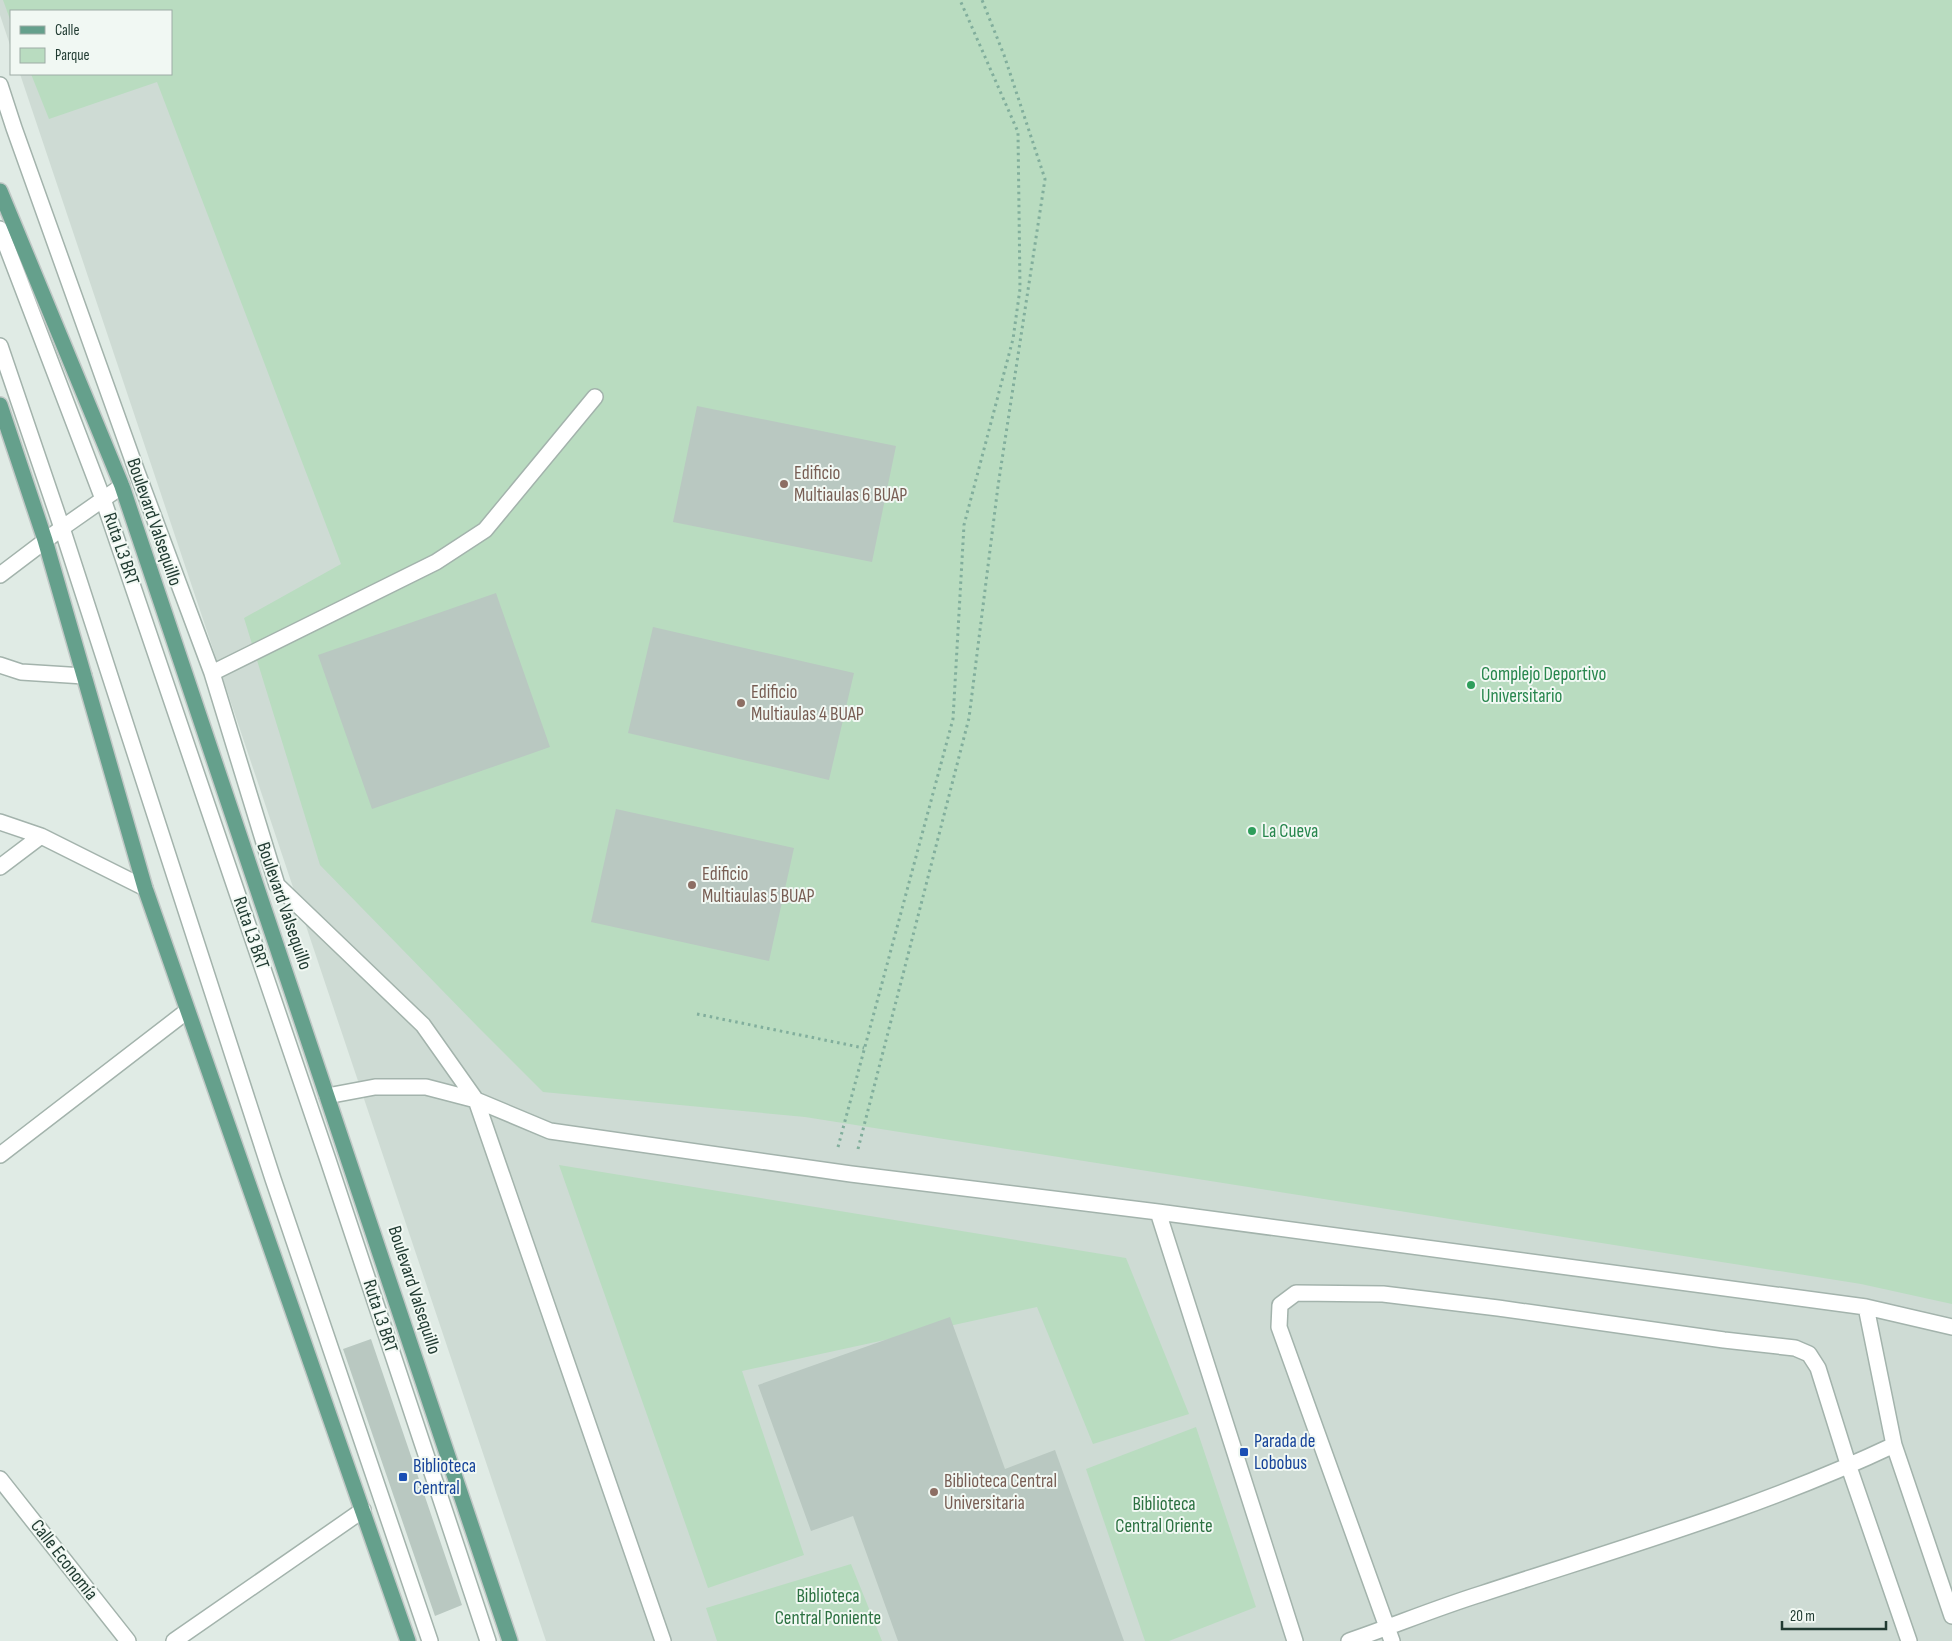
<svg xmlns="http://www.w3.org/2000/svg" width="1952" height="1641" font-family="'Sofia Sans Condensed',sans-serif">
<style>
.built{fill:#cedbd4}
.green{fill:#b9dcc0}
.building{fill:#b9c8c1}
.lines{fill:none;stroke-linecap:round;stroke-linejoin:round}
.service-casing{stroke:#a3b3ac;stroke-width:18}
.minor-casing{stroke:#a3b3ac;stroke-width:18}
.primary-casing{stroke:#c1c8c6;stroke-width:18}
.path{stroke:#81ae9c;stroke-width:3;stroke-dasharray:2.5 4;stroke-linecap:butt}
.service{stroke:#fff;stroke-width:15}
.minor{stroke:#fff;stroke-width:15}
.primary{stroke:#65a08c;stroke-width:15}
.education-dot{fill:#8d6e63;stroke:#f1f8f3;stroke-width:2}
.leisure-dot{fill:#2e9e5b;stroke:#f1f8f3;stroke-width:2}
.transit-dot{fill:#1a4fb4;stroke:#f1f8f3;stroke-width:2}
.labels{text-anchor:middle;dominant-baseline:central;stroke-width:4;stroke-linejoin:round;paint-order:stroke}
.education-label{font-size:19px;fill:#785e54;stroke:#f1f8f3;text-anchor:start}
.street-label{font-size:19px;fill:#213b32;stroke:#f1f8f3}
.leisure-label{font-size:19px;fill:#27864d;stroke:#f1f8f3;text-anchor:start}
.transit-label{font-size:19px;fill:#164399;stroke:#f1f8f3;text-anchor:start}
.park-label{font-size:19px;fill:#2c7141;stroke:#f1f8f3}
</style>
<rect width="100%" height="100%" fill="#e0ebe5"/>
<path class="built" d="M 0,0 L 1952,0 L 1952,1641 L 546,1641 L 20,74 L 171,74 L 171,11 L 11,11 L 11,48 L 0,15 Z"/>
<path class="green" d="M 3,0 L 1952,0 L 1952,1304 L 1861,1284 L 805,1117 L 543,1092 L 478,1027 L 320,865 L 244,618 L 341,564 L 157,82 L 49,119 L 31,74 L 171,74 L 171,11 L 11,11 L 11,22 Z
M 559,1165 L 1126,1258 L 1189,1414 L 1093,1444 L 1037,1307 L 742,1371 L 804,1555 L 708,1588 Z
M 1196,1427 L 1256,1607 L 1169,1641 L 1145,1641 L 1086,1469 Z
M 851,1564 L 882,1641 L 717,1641 L 706,1608 Z"/>
<path class="building" d="M 697,406 L 896,446 L 872,562 L 673,522 Z
M 496,593 L 550,747 L 372,809 L 318,655 Z
M 653,627 L 854,673 L 829,780 L 628,733 Z
M 616,809 L 794,848 L 769,961 L 591,922 Z
M 950,1317 L 1005,1469 L 1055,1450 L 1124,1641 L 898,1641 L 853,1516 L 811,1531 L 758,1385 Z
M 371,1339 L 462,1605 L 435,1616 L 343,1349 Z"/>
<g class="lines">
<defs>
<path id="service" d="M 0,85 L 14,128 L 137,472 L 212,673 L 277,885 L 423,1025 L 476,1100 L 663,1641
M 0,229 L 103,499 L 328,1160 L 488,1641
M 0,346 L 62,528 L 273,1179 L 430,1641
M 0,665 L 21,672 L 84,676
M 212,673 L 436,562 L 485,530 L 595,397
M 327,1096 L 375,1087 L 426,1087 L 476,1100 L 550,1131 L 851,1174 L 1158,1212 L 1866,1307 L 1952,1327
M 1158,1212 L 1295,1641
M 1866,1307 L 1894,1445 L 1952,1616
M 1349,1641 C 1393,1626 1436,1608 1481,1594 C 1620,1548 1761,1508 1894,1445
M 1392,1641 L 1279,1327 L 1280,1305 L 1296,1293 L 1383,1294 L 1498,1308 L 1724,1340 L 1795,1348 L 1809,1354 L 1818,1368 L 1849,1467 L 1909,1641"/>
<path id="minor" d="M 0,575 L 62,528 L 122,486
M 0,822 L 41,836 L 145,888
M 0,867 L 41,836
M 0,1155 L 187,1011
M 0,1479 L 128,1641
M 174,1641 L 363,1510"/>
<path id="primary" d="M 0,191 L 122,486 L 510,1641
M 0,405 L 45,540 L 145,888 L 408,1641"/>
</defs>
<use href="#service" class="service-casing"/>
<use href="#minor" class="minor-casing"/>
<use href="#primary" class="primary-casing"/>
<path class="path" d="M 697,1014 L 864,1048
M 838,1147 L 953,719 L 964,525 L 1013,339 L 1020,289 L 1018,132 L 960,0
M 858,1149 L 969,718 L 998,486 L 1045,179 L 1004,55 L 982,0"/>
<use href="#service" class="service"/>
<use href="#minor" class="minor"/>
<use href="#primary" class="primary"/>
</g>
<g class="education-dot">
<circle cx="784" cy="484" r="5"/>
<circle cx="741" cy="703" r="5"/>
<circle cx="692" cy="885" r="5"/>
<circle cx="934" cy="1492" r="5"/>
</g>
<g class="leisure-dot">
<circle cx="1471" cy="685" r="5"/>
<circle cx="1252" cy="831" r="5"/>
</g>
<g class="transit-dot">
<rect x="1239" y="1447" width="10" height="10" rx="2.5"/>
<rect x="398" y="1472" width="10" height="10" rx="2.5"/>
</g>
<g class="labels">
<g class="education-label">
<text x="794" y="473">Edificio<tspan x="794" dy="22">Multiaulas 6 BUAP</tspan></text>
<text x="751" y="692">Edificio<tspan x="751" dy="22">Multiaulas 4 BUAP</tspan></text>
<text x="702" y="874">Edificio<tspan x="702" dy="22">Multiaulas 5 BUAP</tspan></text>
<text x="944" y="1481">Biblioteca Central<tspan x="944" dy="22">Universitaria</tspan></text>
</g>
<g class="street-label">
<text transform="translate(154 522) rotate(71)">Boulevard Valsequillo</text>
<text transform="translate(121 549) rotate(71)">Ruta L3 BRT</text>
<text transform="translate(284 906) rotate(71)">Boulevard Valsequillo</text>
<text transform="translate(251 933) rotate(71)">Ruta L3 BRT</text>
<text transform="translate(414 1290) rotate(72)">Boulevard Valsequillo</text>
<text transform="translate(380 1316) rotate(72)">Ruta L3 BRT</text>
<text transform="translate(64 1560) rotate(52)">Calle Economía</text>
</g>
<g class="leisure-label">
<text x="1481" y="674">Complejo Deportivo<tspan x="1481" dy="22">Universitario</tspan></text>
<text x="1262" y="831">La Cueva</text>
</g>
<g class="transit-label">
<text x="1254" y="1441">Parada de<tspan x="1254" dy="22">Lobobus</tspan></text>
<text x="413" y="1466">Biblioteca<tspan x="413" dy="22">Central</tspan></text>
</g>
<g class="park-label">
<text x="1164" y="1504">Biblioteca<tspan x="1164" dy="22">Central Oriente</tspan></text>
<text x="828" y="1596">Biblioteca<tspan x="828" dy="22">Central Poniente</tspan></text>
</g>
</g>
<rect x="10" y="10" width="162" height="65" fill="#f1f8f3" stroke="#9eaca6"/>
<rect x="20" y="26" width="25" height="8" fill="#65a08c" stroke="#9eaca6"/>
<text x="55" y="35" font-size="15" fill="#213b32">Calle</text>
<rect x="20" y="48" width="25" height="15" fill="#b9dcc0" stroke="#9eaca6"/>
<text x="55" y="60" font-size="15" fill="#213b32">Parque</text>
<path d="M1782 1621v8h104v-8" fill="none" stroke="#213b32" stroke-width="2.5"/>
<text x="1790" y="1621" font-size="15" fill="#213b32" stroke="#f1f8f3" stroke-width="4" paint-order="stroke">20 m</text>
</svg>
